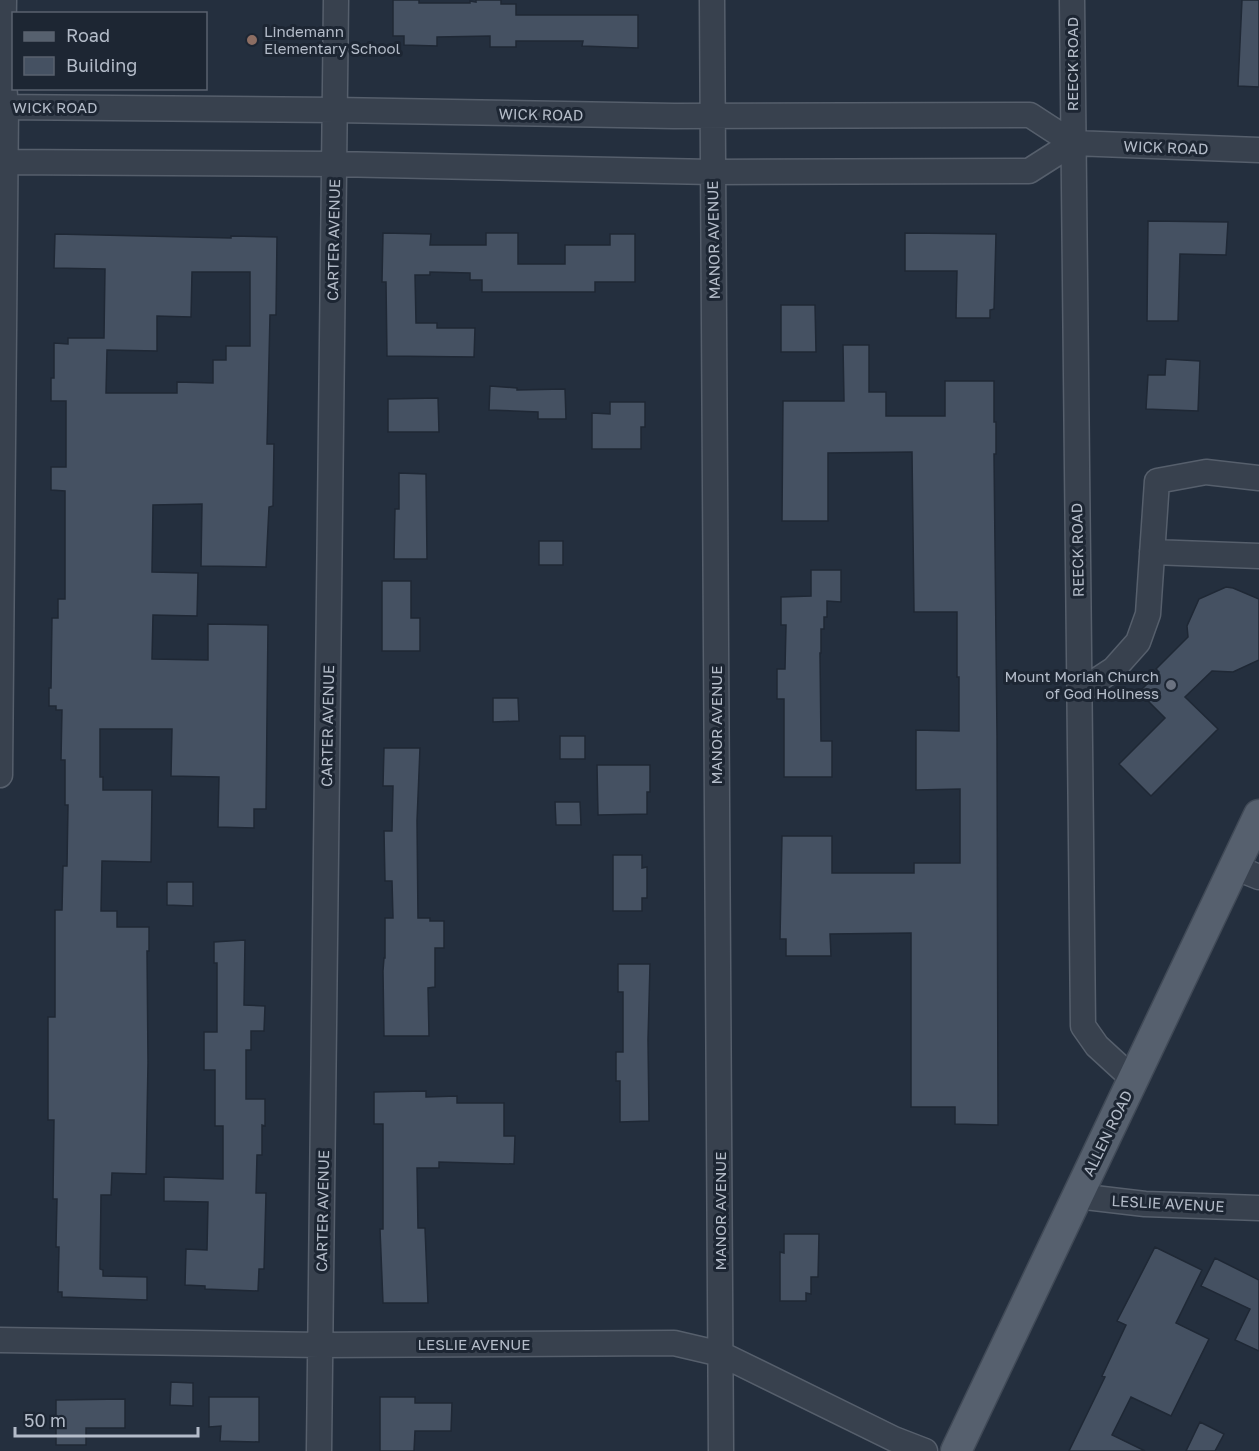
<svg xmlns="http://www.w3.org/2000/svg" width="1259" height="1451" font-family="'Golos Text',sans-serif">
<style>
.building{fill:#455162;stroke:#1f2835;stroke-width:1.5;fill-rule:evenodd}
.lines{fill:none;stroke-linecap:round;stroke-linejoin:round}
.minor-casing{stroke:#565f6c;stroke-width:27}
.major-casing{stroke:#414a57;stroke-width:33}
.minor{stroke:#38414e;stroke-width:24}
.major{stroke:#56606e;stroke-width:30}
.education-dot{fill:#8d6e63;stroke:#1d2633;stroke-width:2}
.worship-dot{fill:#6b7280;stroke:#1d2633;stroke-width:2}
.labels{text-anchor:middle;dominant-baseline:central;stroke-width:6;stroke-linejoin:round;paint-order:stroke}
.poi-label{font-size:15px;fill:#b4bcc9;stroke:#1d2633;text-anchor:start}
.street-label{font-size:15px;fill:#b4bcc9;stroke:#1d2633}
</style>
<rect width="100%" height="100%" fill="#242f3e"/>
<path class="building" d="M 393,0 L 419,0 L 419,3 L 470,3 L 470,1 L 476,2 L 476,0 L 501,0 L 501,4 L 516,4 L 516,15 L 638,15 L 638,48 L 582,46 L 583,41 L 516,41 L 516,47 L 490,47 L 490,36 L 437,37 L 437,46 L 404,45 L 404,36 L 393,36 Z
M 1242,0 L 1259,0 L 1259,87 L 1238,86 Z
M 1148,221 L 1228,222 L 1226,255 L 1180,254 L 1178,321 L 1147,321 Z
M 383,233 L 431,234 L 430,245 L 486,245 L 486,233 L 518,233 L 518,264 L 565,264 L 565,245 L 610,245 L 610,234 L 635,234 L 635,282 L 595,282 L 595,292 L 482,292 L 482,280 L 470,280 L 470,273 L 430,272 L 430,275 L 415,275 L 416,323 L 437,323 L 437,328 L 475,328 L 474,357 L 387,356 L 386,282 L 382,282 Z
M 905,233 L 996,234 L 994,309 L 990,310 L 990,318 L 956,318 L 957,271 L 905,271 Z
M 55,234 L 231,238 L 231,236 L 277,237 L 276,315 L 270,315 L 267,444 L 274,444 L 273,506 L 269,507 L 266,567 L 201,566 L 202,504 L 153,505 L 152,572 L 198,573 L 197,616 L 153,615 L 152,659 L 208,660 L 208,624 L 268,625 L 266,809 L 254,809 L 254,828 L 218,827 L 219,777 L 171,776 L 172,729 L 100,729 L 100,777 L 103,777 L 103,790 L 152,790 L 151,862 L 102,861 L 101,911 L 117,911 L 117,927 L 149,927 L 149,951 L 147,951 L 148,1062 L 146,1174 L 112,1173 L 111,1195 L 101,1195 L 100,1269 L 103,1270 L 103,1276 L 147,1277 L 147,1300 L 62,1297 L 62,1292 L 58,1292 L 59,1247 L 56,1247 L 57,1199 L 53,1199 L 54,1120 L 48,1120 L 48,1017 L 55,1017 L 55,910 L 62,910 L 63,866 L 67,866 L 68,805 L 65,805 L 65,760 L 61,760 L 62,710 L 56,710 L 56,706 L 49,706 L 49,688 L 51,688 L 52,618 L 58,618 L 58,599 L 65,599 L 65,491 L 51,490 L 51,467 L 66,467 L 66,401 L 51,401 L 51,378 L 54,378 L 54,343 L 68,344 L 68,338 L 104,338 L 105,269 L 54,268 ZM 192,272 L 250,272 L 250,346 L 226,346 L 226,360 L 213,360 L 213,383 L 177,382 L 177,393 L 106,393 L 107,350 L 157,351 L 157,316 L 191,317 Z
M 781,305 L 815,305 L 816,352 L 781,352 Z
M 843,345 L 869,345 L 869,392 L 886,392 L 886,416 L 945,416 L 945,381 L 994,381 L 994,422 L 996,422 L 996,454 L 994,454 L 997,736 L 998,1125 L 955,1124 L 955,1107 L 911,1107 L 911,933 L 830,934 L 831,956 L 786,956 L 786,939 L 780,939 L 782,836 L 832,836 L 832,873 L 914,873 L 914,863 L 960,863 L 960,789 L 916,790 L 916,730 L 959,731 L 959,677 L 957,677 L 957,612 L 914,612 L 912,452 L 828,453 L 828,521 L 782,521 L 783,401 L 844,401 Z
M 1166,359 L 1200,361 L 1198,411 L 1146,409 L 1148,375 L 1165,375 Z
M 490,386 L 517,388 L 517,390 L 565,389 L 566,419 L 538,419 L 538,412 L 489,410 Z
M 438,398 L 439,432 L 388,432 L 388,399 Z
M 610,402 L 645,402 L 645,427 L 641,427 L 641,449 L 592,449 L 592,413 L 610,414 Z
M 399,473 L 426,474 L 427,559 L 394,559 L 395,509 L 399,509 Z
M 539,541 L 563,541 L 563,565 L 539,565 Z
M 811,570 L 841,570 L 841,602 L 827,601 L 827,617 L 824,617 L 824,629 L 821,629 L 821,653 L 820,653 L 821,741 L 832,741 L 832,777 L 784,777 L 784,699 L 777,699 L 777,669 L 785,669 L 786,625 L 781,625 L 781,597 L 811,596 Z
M 382,581 L 411,581 L 411,618 L 420,618 L 420,651 L 382,651 Z
M 1226,587 L 1233,588 L 1259,599 L 1259,660 L 1233,672 L 1212,671 L 1185,697 L 1218,729 L 1151,796 L 1119,764 L 1165,718 L 1139,692 L 1159,672 L 1156,669 L 1188,637 L 1187,626 L 1199,599 Z
M 493,698 L 518,698 L 519,721 L 493,722 Z
M 560,736 L 585,736 L 585,759 L 560,759 Z
M 384,748 L 420,748 L 417,821 L 418,918 L 430,918 L 430,921 L 444,921 L 444,948 L 435,948 L 435,987 L 428,988 L 429,1036 L 384,1036 L 383,971 L 384,958 L 385,958 L 385,918 L 393,918 L 392,881 L 385,881 L 384,831 L 392,831 L 393,786 L 383,786 Z
M 597,765 L 650,765 L 650,792 L 647,792 L 647,814 L 598,815 Z
M 555,802 L 580,802 L 581,825 L 556,825 Z
M 613,855 L 642,855 L 642,868 L 647,867 L 647,898 L 642,898 L 642,911 L 613,911 Z
M 167,882 L 193,882 L 193,906 L 167,905 Z
M 245,940 L 244,1005 L 265,1006 L 264,1031 L 251,1031 L 251,1050 L 246,1050 L 246,1099 L 265,1099 L 265,1126 L 262,1125 L 262,1155 L 257,1155 L 256,1193 L 266,1193 L 264,1269 L 259,1269 L 258,1291 L 205,1289 L 205,1286 L 185,1285 L 186,1249 L 207,1250 L 208,1202 L 164,1201 L 164,1177 L 223,1179 L 223,1126 L 215,1126 L 215,1070 L 204,1070 L 204,1032 L 217,1032 L 217,963 L 214,963 L 214,942 Z
M 618,964 L 650,964 L 648,1040 L 649,1121 L 620,1122 L 620,1081 L 616,1081 L 616,1052 L 623,1052 L 623,992 L 618,992 Z
M 426,1091 L 426,1097 L 457,1096 L 457,1103 L 504,1103 L 504,1136 L 515,1136 L 514,1164 L 439,1162 L 439,1168 L 417,1168 L 418,1228 L 425,1228 L 428,1303 L 383,1303 L 380,1229 L 383,1229 L 383,1124 L 374,1124 L 374,1092 Z
M 784,1234 L 819,1234 L 818,1277 L 811,1277 L 811,1294 L 806,1293 L 806,1301 L 780,1301 L 780,1252 L 784,1253 Z
M 1155,1247 L 1202,1270 L 1176,1323 L 1209,1339 L 1171,1416 L 1131,1397 L 1112,1435 L 1145,1451 L 1069,1451 L 1105,1377 L 1102,1376 L 1126,1325 L 1117,1321 Z
M 1215,1258 L 1259,1280 L 1259,1351 L 1235,1340 L 1250,1309 L 1201,1286 Z
M 171,1382 L 193,1383 L 193,1406 L 170,1405 Z
M 209,1397 L 259,1397 L 259,1442 L 220,1441 L 221,1426 L 209,1427 Z
M 380,1397 L 415,1397 L 415,1403 L 452,1403 L 451,1431 L 415,1431 L 414,1451 L 380,1451 Z
M 125,1399 L 125,1428 L 86,1428 L 86,1445 L 56,1445 L 56,1400 Z
M 1200,1422 L 1224,1434 L 1215,1451 L 1186,1451 Z"/>
<g class="lines">
<defs>
<path id="minor" d="M 712,0 L 721,1451
M 1072,0 L 1083,1026 L 1097,1046 L 1133,1079
M 0,107 L 335,110 L 674,116 L 1030,115 L 1073,143 L 1259,150
M 0,162 L 334,164 L 712,172 L 1029,171 L 1073,143
M 1152,552 L 1259,556
M 1079,692 L 1114,669 L 1138,642 L 1148,614 L 1157,481 L 1206,472 L 1259,478
M 0,775 L 6,107 L 3,73 L 4,0
M 1234,867 L 1259,877
M 1077,1196 L 1145,1204 L 1259,1208
M 0,1340 L 320,1345 L 674,1343 L 721,1354 L 894,1439 L 925,1451
M 319,1451 L 336,0"/>
<path id="major" d="M 956,1451 L 1259,815"/>
</defs>
<use href="#minor" class="minor-casing"/>
<use href="#major" class="major-casing"/>
<use href="#minor" class="minor"/>
<use href="#major" class="major"/>
</g>
<circle class="education-dot" cx="252" cy="40" r="6"/>
<circle class="worship-dot" cx="1171" cy="685" r="6"/>
<g class="labels">
<g class="poi-label">
<text x="264" y="31">Lindemann<tspan x="264" dy="17">Elementary School</tspan></text>
<text x="1159" y="676" text-anchor="end">Mount Moriah Church<tspan x="1159" dy="17">of God Holiness</tspan></text>
</g>
<g class="street-label">
<text transform="translate(1072 64) rotate(-90)">REECK ROAD</text>
<text x="55" y="107">WICK ROAD</text>
<text transform="translate(541 114) rotate(1)">WICK ROAD</text>
<text transform="translate(1166 147) rotate(2)">WICK ROAD</text>
<text transform="translate(333 240) rotate(-89)">CARTER AVENUE</text>
<text transform="translate(713 240) rotate(-91)">MANOR AVENUE</text>
<text transform="translate(1077 550) rotate(-91)">REECK ROAD</text>
<text transform="translate(716 725) rotate(-90)">MANOR AVENUE</text>
<text transform="translate(327 726) rotate(-89)">CARTER AVENUE</text>
<text transform="translate(1107 1133) rotate(-64)">ALLEN ROAD</text>
<text transform="translate(1168 1203) rotate(3)">LESLIE AVENUE</text>
<text transform="translate(322 1211) rotate(-89)">CARTER AVENUE</text>
<text transform="translate(720 1211) rotate(-90)">MANOR AVENUE</text>
<text x="474" y="1344">LESLIE AVENUE</text>
</g>
</g>
<rect x="12" y="12" width="195" height="78" fill="#1d2633" stroke="#59626f" stroke-width="1.5"/>
<rect x="24" y="32" width="30" height="9" fill="#56606e" stroke="#59626f" stroke-width="1.5"/>
<text x="66" y="42" font-size="18" fill="#b4bcc9">Road</text>
<rect x="24" y="57" width="30" height="18" fill="#455162" stroke="#59626f" stroke-width="1.5"/>
<text x="66" y="72" font-size="18" fill="#b4bcc9">Building</text>
<path d="M15 1427v9h183v-9" fill="none" stroke="#b4bcc9" stroke-width="3"/>
<text x="24" y="1427" font-size="18" fill="#b4bcc9" stroke="#1d2633" stroke-width="4.5" paint-order="stroke">50 m</text>
</svg>
